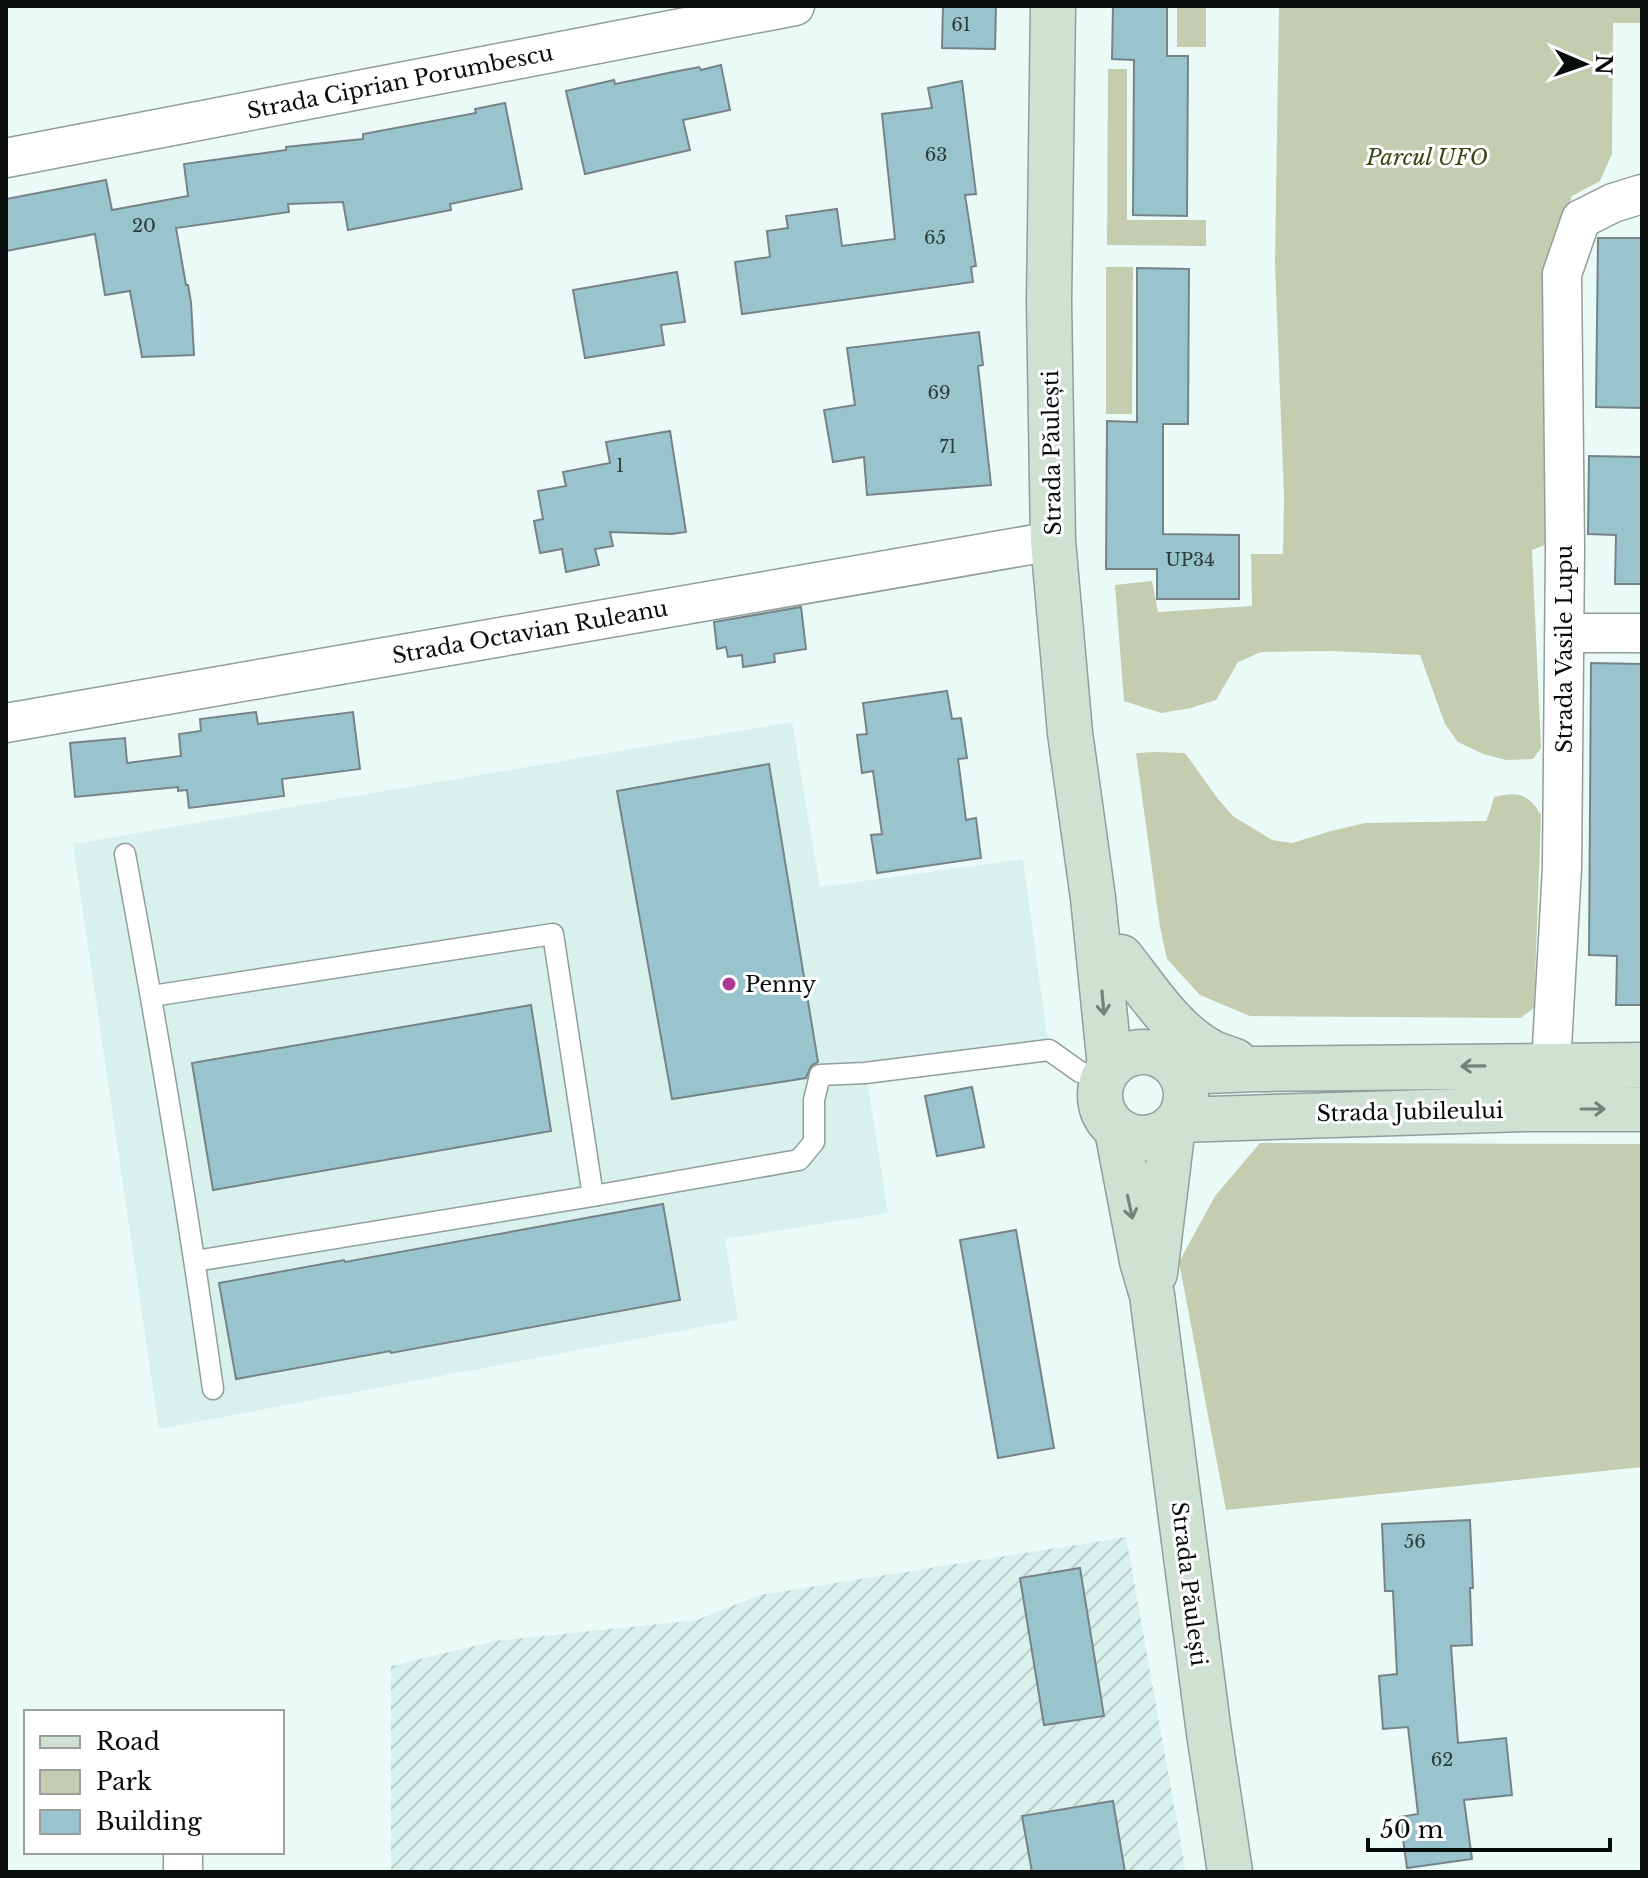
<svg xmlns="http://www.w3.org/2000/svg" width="1648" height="1878" font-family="'Libre Baskerville',serif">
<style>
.built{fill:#d8f1ec}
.industrial{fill:url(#industrial-furrows)}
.green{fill:#c4cdaf}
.building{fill:#99c4ce;stroke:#768488;stroke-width:2}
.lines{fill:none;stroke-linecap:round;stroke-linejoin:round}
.lane-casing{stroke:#909e9c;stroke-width:23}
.street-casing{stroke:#909e9c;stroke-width:41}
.secondary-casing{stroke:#909e9c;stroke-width:47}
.lane{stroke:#fff;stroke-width:20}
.street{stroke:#fff;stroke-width:38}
.secondary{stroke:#cee1d3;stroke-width:44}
.oneway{stroke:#758279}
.poi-dot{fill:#aa3994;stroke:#fff;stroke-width:3}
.labels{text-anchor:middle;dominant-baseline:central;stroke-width:6;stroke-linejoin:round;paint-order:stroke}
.number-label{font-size:18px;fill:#2c3b3c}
.street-label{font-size:22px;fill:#080d0c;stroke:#fff}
.park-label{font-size:22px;font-style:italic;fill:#3a4610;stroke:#fff}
.poi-label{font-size:22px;fill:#080d0c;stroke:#fff;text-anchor:start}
</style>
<defs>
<pattern id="industrial-furrows" width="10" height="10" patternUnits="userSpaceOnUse" patternTransform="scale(2)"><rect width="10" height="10" fill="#d8f1ec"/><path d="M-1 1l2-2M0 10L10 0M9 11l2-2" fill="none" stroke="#b8cdc9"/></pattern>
</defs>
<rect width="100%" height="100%" fill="#eafaf7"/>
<path class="built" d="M 792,722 L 820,887 L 1023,859 L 1049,1050 L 866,1073 L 888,1213 L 725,1239 L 738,1320 L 159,1429 L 73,844 Z"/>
<path class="industrial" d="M 1126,1537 L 1186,1872 L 391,1872 L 391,1666 L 495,1641 L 697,1620 L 760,1595 Z"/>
<path class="green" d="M 1177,6 L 1206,6 L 1206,47 L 1177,47 Z
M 1279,6 L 1642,6 L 1642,23 L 1613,23 L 1612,154 L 1600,181 L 1572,196 L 1550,272 L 1545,545 L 1532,550 L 1541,748 L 1533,759 L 1506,760 L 1483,754 L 1458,742 L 1445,724 L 1420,655 L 1331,651 L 1261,652 L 1238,662 L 1216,700 L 1191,708 L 1161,713 L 1124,701 L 1115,585 L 1152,581 L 1158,612 L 1252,606 L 1251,554 L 1283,554 L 1284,497 L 1275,264 Z
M 1108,69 L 1127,69 L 1127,220 L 1206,220 L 1206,246 L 1107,245 Z
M 1106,267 L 1133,267 L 1132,414 L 1106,414 Z
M 1156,752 L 1185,753 L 1218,799 L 1233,816 L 1272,840 L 1292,843 L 1331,831 L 1365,823 L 1486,821 L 1490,811 L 1494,797 C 1519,791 1528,794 1541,815 L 1534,1008 L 1520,1018 L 1250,1016 L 1200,995 L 1167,959 L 1160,927 L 1136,753 Z
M 1260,1143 L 1642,1144 L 1642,1467 L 1226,1510 L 1179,1262 L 1215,1196 Z"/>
<path class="building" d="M 943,6 L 996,6 L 995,49 L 942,48 Z
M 1113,6 L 1167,6 L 1167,56 L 1188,56 L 1187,216 L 1133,215 L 1134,60 L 1112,59 Z
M 721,65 L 730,110 L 683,120 L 690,150 L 585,174 L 566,91 L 614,80 L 615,84 L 673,72 L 699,67 L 701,70 Z
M 962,81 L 976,194 L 965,195 L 976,266 L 971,267 L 973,282 L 742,314 L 735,262 L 770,257 L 767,231 L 788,228 L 786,216 L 837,209 L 842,246 L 895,239 L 882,114 L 932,108 L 928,88 Z
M 505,103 L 522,189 L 450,204 L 451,210 L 348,230 L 343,202 L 288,204 L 289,212 L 176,228 L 186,285 L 188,285 L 191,302 L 194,355 L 142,357 L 130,291 L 105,295 L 95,234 L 6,251 L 6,199 L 106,180 L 112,210 L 188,196 L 184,164 L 286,150 L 286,147 L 363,139 L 363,134 L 476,113 L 475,109 Z
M 1598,238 L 1642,238 L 1642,408 L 1596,407 Z
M 1137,268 L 1189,269 L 1188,424 L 1163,424 L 1163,534 L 1239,535 L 1239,599 L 1157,599 L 1157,569 L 1106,569 L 1107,421 L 1137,422 Z
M 677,272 L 685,322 L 661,325 L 664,345 L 585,358 L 573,290 Z
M 979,332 L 983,365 L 978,366 L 991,485 L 867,495 L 864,457 L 833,462 L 824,410 L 855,405 L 847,348 Z
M 670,431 L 686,532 L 671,534 L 610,532 L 613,546 L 595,549 L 599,565 L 566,572 L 562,549 L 540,553 L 534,521 L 543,519 L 538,491 L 566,486 L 563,472 L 610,463 L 606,442 Z
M 1589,456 L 1642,457 L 1642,584 L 1615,584 L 1616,535 L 1588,534 Z
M 801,607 L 806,649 L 774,654 L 775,662 L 743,667 L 742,655 L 728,657 L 726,647 L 717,649 L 714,622 Z
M 1591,663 L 1642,664 L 1642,1005 L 1616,1005 L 1617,956 L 1589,955 Z
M 947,691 L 952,719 L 961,718 L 967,758 L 958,759 L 966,820 L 976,818 L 981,858 L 877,873 L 871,835 L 882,834 L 873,771 L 862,773 L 857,735 L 867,734 L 863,703 Z
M 256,712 L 258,724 L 353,712 L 360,769 L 282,779 L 284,796 L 189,808 L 187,790 L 178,791 L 178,787 L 75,797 L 70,743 L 125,738 L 127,763 L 181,756 L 179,734 L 201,731 L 200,719 Z
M 769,764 L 818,1062 L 811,1066 L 806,1078 L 672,1099 L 617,791 Z
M 531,1005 L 551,1131 L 213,1190 L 192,1063 Z
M 972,1087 L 984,1147 L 937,1156 L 925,1096 Z
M 663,1204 L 680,1300 L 391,1353 L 390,1351 L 236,1379 L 219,1283 L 344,1260 L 345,1262 Z
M 1016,1230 L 1054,1448 L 998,1458 L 960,1240 Z
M 1470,1520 L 1473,1588 L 1470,1588 L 1472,1645 L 1451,1646 L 1458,1743 L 1506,1738 L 1512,1795 L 1464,1800 L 1472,1859 L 1407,1868 L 1400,1817 L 1418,1814 L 1408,1727 L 1383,1729 L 1379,1676 L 1397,1674 L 1393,1591 L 1385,1591 L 1382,1524 Z
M 1080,1568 L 1104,1716 L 1044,1725 L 1020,1578 Z
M 1113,1801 L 1125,1872 L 1032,1872 L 1022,1816 Z"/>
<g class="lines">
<defs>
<path id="lane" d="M 125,854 C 158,1032 188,1210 213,1389
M 152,996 L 553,934 L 593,1196
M 195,1261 L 593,1196 L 799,1160 L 814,1142 L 814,1100 L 820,1075 L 865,1073 L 1049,1050 L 1080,1072 L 1102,1080"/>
<path id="street" d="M 6,158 L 795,6
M 1564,633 L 1642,633
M 6,723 L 1053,541
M 1536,1090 L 1551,1065 L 1562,868 L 1565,549 L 1562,274 L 1581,219 L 1613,203 L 1642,194
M 183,1852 L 183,1872"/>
<path id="secondary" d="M 1053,6 L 1049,302 L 1053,541 L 1070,733 L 1093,898 L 1110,1067
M 1121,957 C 1148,991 1173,1032 1211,1052 C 1219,1056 1227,1058 1235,1061
M1100 1095a43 43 0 1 1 86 0a43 43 0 1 1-86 0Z
M 1181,1072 L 1256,1069 L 1642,1065
M 1179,1120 L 1524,1109 L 1642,1109
M 1117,1130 L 1142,1261 L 1152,1295 L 1209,1733 L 1230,1872
M 1155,1273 L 1173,1126"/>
</defs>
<use href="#lane" class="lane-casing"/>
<use href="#street" class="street-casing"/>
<use href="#secondary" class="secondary-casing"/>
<use href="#lane" class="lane"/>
<use href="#street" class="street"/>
<use href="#secondary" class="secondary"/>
</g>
<defs><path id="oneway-shaft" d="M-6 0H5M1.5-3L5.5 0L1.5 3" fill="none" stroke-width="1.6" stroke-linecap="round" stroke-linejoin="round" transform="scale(2)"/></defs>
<g class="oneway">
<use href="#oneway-shaft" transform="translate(1103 1003) rotate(85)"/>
<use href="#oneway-shaft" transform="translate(1473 1066) rotate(179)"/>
<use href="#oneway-shaft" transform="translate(1593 1109)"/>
<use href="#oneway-shaft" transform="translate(1130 1207) rotate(78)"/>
</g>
<circle class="poi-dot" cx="729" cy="984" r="8"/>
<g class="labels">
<g class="number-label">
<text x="961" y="25">61</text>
<text x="936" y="155">63</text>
<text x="144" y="226">20</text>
<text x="935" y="238">65</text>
<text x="939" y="393">69</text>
<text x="948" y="447">71</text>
<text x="620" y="466">1</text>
<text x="1190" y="560">UP34</text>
<text x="1415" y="1542">56</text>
<text x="1442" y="1760">62</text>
</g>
<g class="street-label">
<text transform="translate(400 82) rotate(-11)">Strada Ciprian Porumbescu</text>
<text transform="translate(1052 453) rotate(-91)">Strada Păulești</text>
<text transform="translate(530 632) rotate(-10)">Strada Octavian Ruleanu</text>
<text transform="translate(1564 649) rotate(-90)">Strada Vasile Lupu</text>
<text transform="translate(1410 1112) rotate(-1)">Strada Jubileului</text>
<text transform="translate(1189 1584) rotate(83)">Strada Păulești</text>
</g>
<g class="park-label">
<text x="1427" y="157">Parcul UFO</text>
</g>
<g class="poi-label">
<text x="745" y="984">Penny</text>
</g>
</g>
<rect width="1648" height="1878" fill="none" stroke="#080d0c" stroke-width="16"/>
<rect x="24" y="1710" width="260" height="144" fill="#ffffff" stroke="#9c9e9e" stroke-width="2"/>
<rect x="40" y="1736" width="40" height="12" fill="#cee1d3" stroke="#9c9e9e" stroke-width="2"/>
<text x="96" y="1750" font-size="24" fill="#080d0c">Road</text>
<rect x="40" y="1770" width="40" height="24" fill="#c4cdaf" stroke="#9c9e9e" stroke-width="2"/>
<text x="96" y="1790" font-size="24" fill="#080d0c">Park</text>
<rect x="40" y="1810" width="40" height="24" fill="#99c4ce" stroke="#9c9e9e" stroke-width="2"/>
<text x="96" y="1830" font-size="24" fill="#080d0c">Building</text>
<g transform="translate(1584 64) rotate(92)" stroke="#ffffff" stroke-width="6" paint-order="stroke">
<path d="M0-6L14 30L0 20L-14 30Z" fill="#080d0c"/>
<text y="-12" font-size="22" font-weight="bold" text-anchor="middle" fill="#080d0c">N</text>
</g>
<path d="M1368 1838v12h242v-12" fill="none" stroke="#080d0c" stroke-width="4"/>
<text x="1380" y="1838" font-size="24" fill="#080d0c" stroke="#ffffff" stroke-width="6" paint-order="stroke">50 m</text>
</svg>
